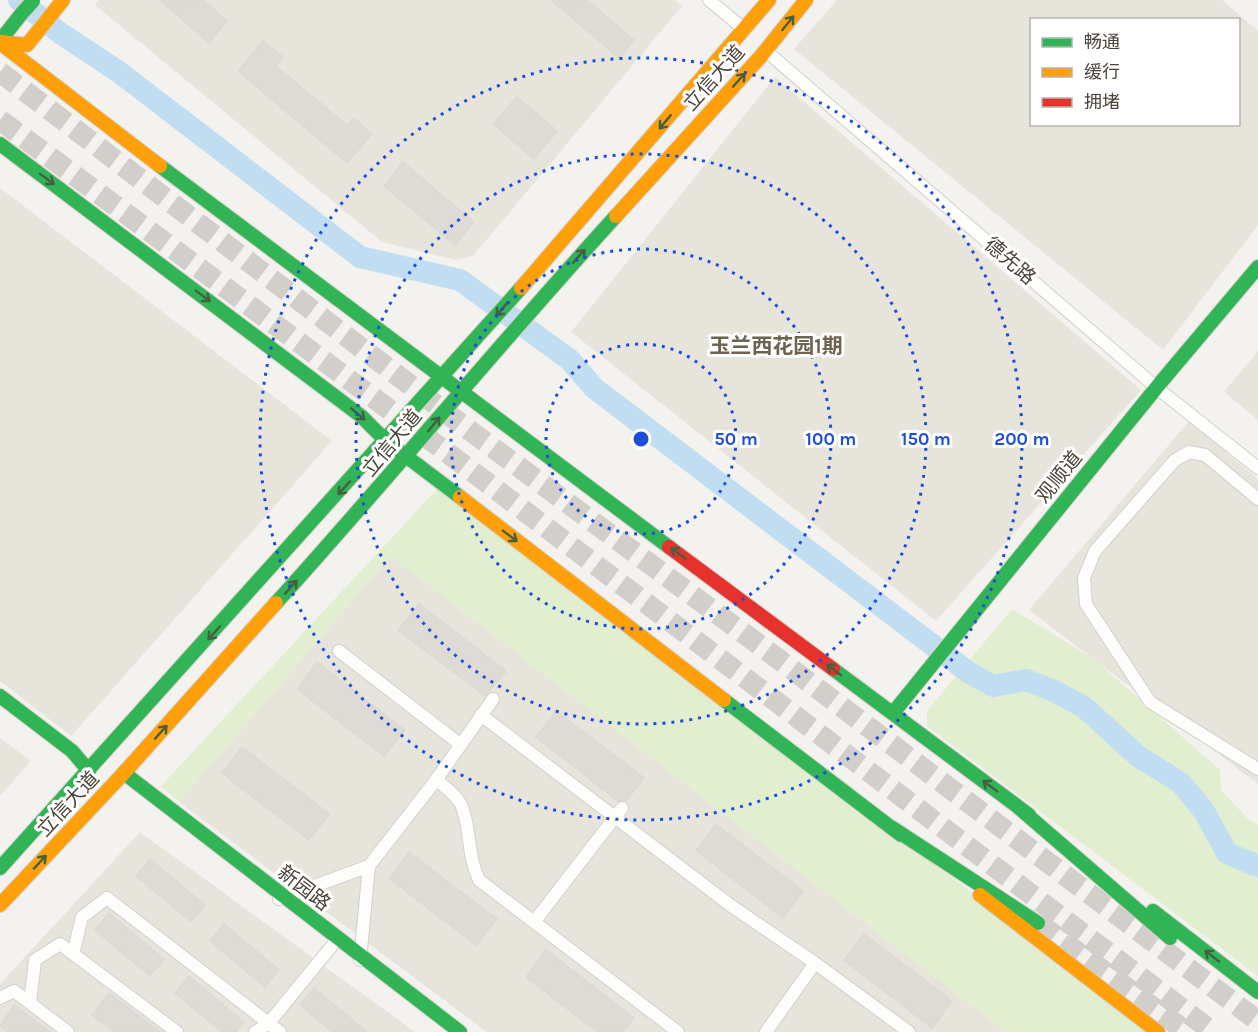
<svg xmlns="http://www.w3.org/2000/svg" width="1258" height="1032" font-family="Karla,'Noto Sans SC',sans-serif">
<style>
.residential{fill:#e7e4dc;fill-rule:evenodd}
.green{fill:#e1eecf}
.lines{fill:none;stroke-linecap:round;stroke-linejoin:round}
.river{stroke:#c0ddf1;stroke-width:22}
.building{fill:#dedbd6;stroke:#dcd9d4;stroke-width:1.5}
.highway-tunnel{stroke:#d2cfca;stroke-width:21;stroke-dasharray:21 10;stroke-linecap:butt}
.street-casing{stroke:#d2d0cb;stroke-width:14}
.fast-casing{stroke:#d3cfc5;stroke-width:16}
.slow-casing{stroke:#d3cfc5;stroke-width:16}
.jam-casing{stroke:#d3cfc5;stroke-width:16}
.street{stroke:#fdfdfc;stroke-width:12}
.fast{stroke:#30b455;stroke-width:14}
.slow{stroke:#ff9f0a;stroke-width:14}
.jam{stroke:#e5322d;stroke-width:14}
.fast-bridge-casing{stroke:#d3cfc5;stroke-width:16;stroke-linecap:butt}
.fast-bridge{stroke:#30b455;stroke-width:14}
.oneway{stroke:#446040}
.ring{fill:none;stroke:#1d4ed8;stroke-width:3;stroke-dasharray:3 6}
.labels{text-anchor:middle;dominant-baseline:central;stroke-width:6;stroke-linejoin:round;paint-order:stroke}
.street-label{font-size:20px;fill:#4b4439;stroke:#fff}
.neighbourhood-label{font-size:21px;font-weight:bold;fill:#6e6250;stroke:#fff}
.centre{fill:#1d4ed8;stroke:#fff;stroke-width:3}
.ring-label{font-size:18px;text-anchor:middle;font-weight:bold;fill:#1d4ed8;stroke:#fff;stroke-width:6;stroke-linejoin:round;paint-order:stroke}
</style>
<rect width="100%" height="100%" fill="#f4f2ee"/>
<path class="residential" d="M 99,0 L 675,0 L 682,6 L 473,256 L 456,260 L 382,242 L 95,5 Z
M 837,0 L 1222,0 L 1258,31 L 1258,225 L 1163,350 L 794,49 ZM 1032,20 L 1238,20 L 1238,124 L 1032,124 Z
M 775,77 L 1141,390 L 936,621 L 571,332 Z
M 0,188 L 332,441 L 71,736 L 0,681 Z
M 1258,351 L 1258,420 L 1224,392 Z
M 1189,421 L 1258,479 L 1258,784 L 1029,610 Z
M 391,556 L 1006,1032 L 487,1032 L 179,802 Z
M 0,738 L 31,761 L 0,796 Z
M 140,832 L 415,1032 L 0,1032 L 0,984 Z"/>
<path class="green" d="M 439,487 L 1155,1032 L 1006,1032 L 391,556 L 179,802 L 161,786 Z
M 1012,609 L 1094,659 L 1220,770 L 1221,790 L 1247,818 L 1258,825 L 1258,976 L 927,726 L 927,711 Z"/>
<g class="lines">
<path class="river" d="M 19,0 L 60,33 L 119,72 L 360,257 L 460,280 L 570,360 L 594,388 L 968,672 L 993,686 L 1026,680 L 1054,691 L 1084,707 L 1139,757 L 1181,783 L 1204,811 L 1227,853 L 1258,866"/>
</g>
<path class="building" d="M 160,0 L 203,0 L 227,21 L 209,43 Z
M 551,0 L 587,0 L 634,40 L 619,58 Z
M 263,41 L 283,57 L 276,66 L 348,126 L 354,118 L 372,134 L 347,163 L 238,71 Z
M 517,97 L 557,131 L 534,159 L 493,124 Z
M 403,162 L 474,222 L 455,245 L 384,186 Z
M 419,604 L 506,671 L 485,696 L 398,630 Z
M 317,662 L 405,730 L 384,756 L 297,689 Z
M 556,711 L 644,778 L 626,801 L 618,801 L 536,737 Z
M 242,747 L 329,814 L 309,840 L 222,773 Z
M 716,824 L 803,891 L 783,918 L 696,850 Z
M 409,852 L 497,919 L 476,945 L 389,878 Z
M 150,859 L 205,905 L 191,922 L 136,876 Z
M 109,913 L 164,959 L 150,976 L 95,930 Z
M 224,924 L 279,970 L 265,987 L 210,941 Z
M 864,934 L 952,1001 L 932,1028 L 844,960 Z
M 546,950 L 634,1018 L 623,1032 L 598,1032 L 526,977 Z
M 189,976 L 244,1022 L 236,1032 L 222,1032 L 175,993 Z
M 314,988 L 367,1032 L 333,1032 L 300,1005 Z
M 109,993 L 160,1032 L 114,1032 L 92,1015 Z
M 14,1005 L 50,1032 L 8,1032 L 0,1026 Z"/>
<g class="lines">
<path class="highway-tunnel" d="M 0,72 L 469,430 L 777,658 L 1258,1021
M 0,120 L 449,454 L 1213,1032
M 1038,923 L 1187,1032"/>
<defs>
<path id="street" d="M 709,0 L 745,30
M 765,50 L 1157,388 L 1258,468
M 1258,499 L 1205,455 L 1189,452 L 1175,460 L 1095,551 L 1084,578 L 1086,604 L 1150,702 L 1258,769
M 339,651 L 461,745
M 481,715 L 730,905 L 815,963
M 436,780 C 445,787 458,796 462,807 C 471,830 467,854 479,880 L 678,1032
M 279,899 L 369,866 L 436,780 L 493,699
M 534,922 L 622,808
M 73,954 L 82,917 L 107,898 L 280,1032
M 360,960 L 369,866
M 0,998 L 14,991 L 68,1032
M 30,1003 L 35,960 L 60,944 L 177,1032
M 255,1032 L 268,1024 L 335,942
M 766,1032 L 815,963 L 909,1032"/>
<path id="fast" d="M 0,41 L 22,13
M 0,144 L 361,416 L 386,441 L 460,497
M 160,166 L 669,547
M 276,603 C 391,476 500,343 616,216
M 833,669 L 1029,815
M 0,696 L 72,751 L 89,771
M 724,700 L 901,835
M 893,713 L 1161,382 L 1258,267
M 124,773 L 460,1032
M 1018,807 L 1170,938
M 891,827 L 1038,923
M 0,868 L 521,288
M 1153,911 L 1258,992"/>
<path id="slow" d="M 0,42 L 27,45 L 63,0
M 0,43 L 160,166
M 616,216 L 762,55 L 806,0
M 521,288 L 769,0
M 460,497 L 724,700
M 980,895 L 1158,1032
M 0,905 L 122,775 L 276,603"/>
<path id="jam" d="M 669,547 L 833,669"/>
</defs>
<use href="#street" class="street-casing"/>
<use href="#fast" class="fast-casing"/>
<use href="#slow" class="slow-casing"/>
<use href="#jam" class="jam-casing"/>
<use href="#street" class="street"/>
<use href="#fast" class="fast"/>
<use href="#slow" class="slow"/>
<use href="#jam" class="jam"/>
<defs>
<path id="fast-bridge" d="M 22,13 L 33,1"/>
</defs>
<use href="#fast-bridge" class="fast-bridge-casing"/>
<use href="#fast-bridge" class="fast-bridge"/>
</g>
<defs><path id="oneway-shaft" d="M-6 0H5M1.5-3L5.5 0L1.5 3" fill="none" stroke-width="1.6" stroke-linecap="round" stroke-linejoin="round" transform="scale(1.5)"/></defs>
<g class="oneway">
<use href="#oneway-shaft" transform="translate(788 23) rotate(-51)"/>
<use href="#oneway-shaft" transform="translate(739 80) rotate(-48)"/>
<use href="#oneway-shaft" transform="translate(665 122) rotate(130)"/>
<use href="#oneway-shaft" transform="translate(47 179) rotate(37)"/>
<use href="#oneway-shaft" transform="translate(579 256) rotate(-48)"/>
<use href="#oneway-shaft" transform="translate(203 296) rotate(37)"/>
<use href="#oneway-shaft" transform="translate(502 309) rotate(130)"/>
<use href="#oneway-shaft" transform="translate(358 414) rotate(40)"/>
<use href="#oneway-shaft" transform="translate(434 424) rotate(-51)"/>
<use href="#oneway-shaft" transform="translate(344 488) rotate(132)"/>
<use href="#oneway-shaft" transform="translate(510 536) rotate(37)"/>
<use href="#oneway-shaft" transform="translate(678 553) rotate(-143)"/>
<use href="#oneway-shaft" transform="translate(291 587) rotate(-48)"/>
<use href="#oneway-shaft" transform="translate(214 633) rotate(132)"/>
<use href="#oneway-shaft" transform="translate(834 670) rotate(-143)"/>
<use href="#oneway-shaft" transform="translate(161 732) rotate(-48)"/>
<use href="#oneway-shaft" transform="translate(990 786) rotate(-143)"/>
<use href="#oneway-shaft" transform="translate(40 862) rotate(-47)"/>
<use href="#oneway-shaft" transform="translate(1212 956) rotate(-142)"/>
</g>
<g class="ring">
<circle cx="641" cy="439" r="95"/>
<circle cx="641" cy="439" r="190"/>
<circle cx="641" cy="439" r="285"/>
<circle cx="641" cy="439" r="381"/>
</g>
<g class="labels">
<g class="street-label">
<text transform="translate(714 78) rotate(-48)">立信大道</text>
<text transform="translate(1010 261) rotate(41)">德先路</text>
<text transform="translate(392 443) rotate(-50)">立信大道</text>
<text transform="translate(1059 477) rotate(-51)">观顺道</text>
<text transform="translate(68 804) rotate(-47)">立信大道</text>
<text transform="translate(304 888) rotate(38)">新园路</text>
</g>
<g class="neighbourhood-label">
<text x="776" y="346">玉兰西花园1期</text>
</g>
</g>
<circle cx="641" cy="439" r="9" class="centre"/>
<g class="ring-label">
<text x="736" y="445">50 m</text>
<text x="831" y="445">100 m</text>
<text x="926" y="445">150 m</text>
<text x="1022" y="445">200 m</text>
</g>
<rect x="1030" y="18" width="210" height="108" fill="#ffffff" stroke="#b7b4b0" stroke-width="1.5"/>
<rect x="1042" y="38" width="30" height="9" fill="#30b455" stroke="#b7b4b0" stroke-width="1.5"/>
<text x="1084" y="48" font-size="18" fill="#4b4439">畅通</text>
<rect x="1042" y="68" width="30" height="9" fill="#ff9f0a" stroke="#b7b4b0" stroke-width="1.5"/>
<text x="1084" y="78" font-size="18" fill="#4b4439">缓行</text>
<rect x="1042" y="98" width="30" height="9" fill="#e5322d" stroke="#b7b4b0" stroke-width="1.5"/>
<text x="1084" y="108" font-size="18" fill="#4b4439">拥堵</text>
</svg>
